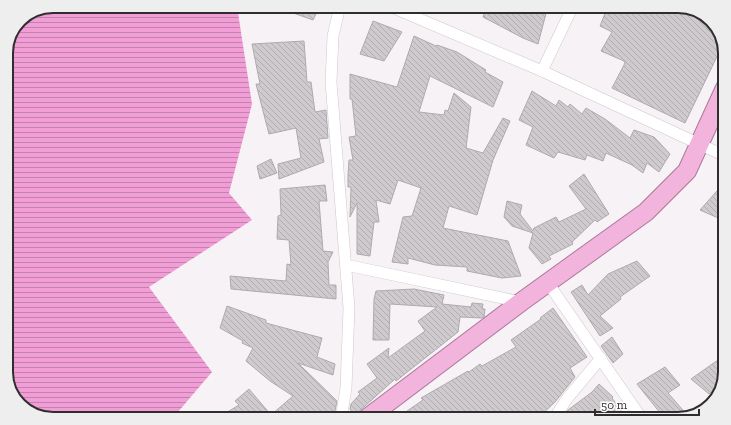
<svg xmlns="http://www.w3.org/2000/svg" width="731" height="425" font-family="'Zilla Slab',serif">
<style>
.water{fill:url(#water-rules)}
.building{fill:url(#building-back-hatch);stroke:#afaaad}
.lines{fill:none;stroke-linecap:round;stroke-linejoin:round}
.minor-casing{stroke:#cdc8cb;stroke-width:12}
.trunk-casing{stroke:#ac789a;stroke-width:20}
.minor{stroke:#fff;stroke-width:11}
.trunk{stroke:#f2b3dc;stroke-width:18}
.rim{fill:none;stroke:#2f2d2e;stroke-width:2}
</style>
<defs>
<pattern id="water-rules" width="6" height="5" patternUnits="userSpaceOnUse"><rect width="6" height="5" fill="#f09ed5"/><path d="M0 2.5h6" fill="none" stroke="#c381ad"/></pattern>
<pattern id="building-back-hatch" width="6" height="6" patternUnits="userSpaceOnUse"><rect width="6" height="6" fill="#cfcacd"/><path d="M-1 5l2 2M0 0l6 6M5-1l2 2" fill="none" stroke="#b2aeb0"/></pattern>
</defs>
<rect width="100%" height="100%" fill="#f7f2f5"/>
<path class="water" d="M 53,6 L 237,6 L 252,104 L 229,193 L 252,220 L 149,287 L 212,372 L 172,419 C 143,419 51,425 29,413 C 15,405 10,389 6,375 L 6,50 L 20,20 Z"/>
<path class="building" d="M 279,6 L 320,6 L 313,20 L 279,8 Z
M 487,6 L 548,6 L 538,44 L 523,38 L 483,17 Z
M 608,6 L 635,6 L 646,12 L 649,6 L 678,6 L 706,17 L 719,29 L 723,44 L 685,123 L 612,88 L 625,63 L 624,61 L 601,51 L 612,32 L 600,26 Z
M 373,21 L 402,32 L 384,61 L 360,54 Z
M 414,36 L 436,46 L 437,45 L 457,52 L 486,70 L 485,72 L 503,82 L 493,107 L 430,76 L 419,112 L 444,115 L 445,110 L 448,111 L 454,93 L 471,107 L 466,148 L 483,153 L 503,118 L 510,121 L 493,160 L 477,215 L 449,206 L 443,228 L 508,241 L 521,276 L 502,278 L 467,271 L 467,267 L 435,265 L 408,258 L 408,264 L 392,262 L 403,217 L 412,216 L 421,188 L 398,180 L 390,204 L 376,200 L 379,222 L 374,222 L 370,256 L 357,254 L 357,203 L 350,217 L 351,187 L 348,187 L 348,176 L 349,160 L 353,160 L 349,137 L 356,136 L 352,99 L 350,99 L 350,74 L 397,87 Z
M 304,41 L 307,82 L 311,82 L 315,112 L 326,110 L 328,138 L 319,139 L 324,162 L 279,179 L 278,164 L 301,158 L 296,128 L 269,134 L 256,84 L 260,84 L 252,44 Z
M 532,91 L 556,106 L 559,100 L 568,107 L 570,104 L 582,114 L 586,108 L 605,119 L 630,138 L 634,130 L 654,137 L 670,154 L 659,172 L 647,163 L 643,173 L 632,165 L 606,153 L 603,161 L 587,155 L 585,160 L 558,152 L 554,158 L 526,145 L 533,127 L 519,120 Z
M 271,159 L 277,173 L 260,179 L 257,166 Z
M 584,174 L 609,214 L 597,222 L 595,220 L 572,242 L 573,244 L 549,256 L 551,259 L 542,264 L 529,248 L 533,233 L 512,226 L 504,217 L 507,201 L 522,205 L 520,214 L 533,231 L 534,228 L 556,217 L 559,222 L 586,209 L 569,186 Z
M 725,182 L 725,221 L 700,210 Z
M 325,185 L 327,201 L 319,201 L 323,251 L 333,252 L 328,262 L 329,285 L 336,285 L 336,299 L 231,289 L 230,276 L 286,281 L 287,264 L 291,265 L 289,240 L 277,239 L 278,216 L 281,215 L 280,189 Z
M 637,261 L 650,276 L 620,297 L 621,299 L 600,316 L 613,328 L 600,336 L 571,292 L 582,285 L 588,295 L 608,274 Z
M 414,289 L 444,295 L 442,304 L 471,307 L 472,303 L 483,304 L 482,309 L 485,309 L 484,317 L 482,318 L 460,317 L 458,332 L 396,381 L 395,379 L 355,415 L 350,409 L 351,404 L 360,394 L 358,392 L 377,378 L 367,364 L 389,348 L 388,358 L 425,331 L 418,321 L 437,307 L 390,304 L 389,340 L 373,340 L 374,299 L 376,291 Z
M 227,306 L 266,320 L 266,323 L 322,338 L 317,357 L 335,364 L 333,375 L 298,363 L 337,401 L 335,411 L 327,419 L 216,419 L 239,405 L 235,401 L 249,389 L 271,415 L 293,396 L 270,381 L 246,361 L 253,348 L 242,343 L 243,341 L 220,328 Z
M 553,308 L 587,357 L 570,368 L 575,377 L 555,402 L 537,419 L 412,419 L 407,411 L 423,400 L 421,398 L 468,371 L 469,372 L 480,364 L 482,366 L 516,347 L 511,340 L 541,319 L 540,318 Z
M 612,337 L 623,354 L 613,363 L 601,346 Z
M 725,355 L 725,372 L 722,385 L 709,394 L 691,379 Z
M 665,367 L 680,385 L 668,393 L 688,416 L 678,419 L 665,419 L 637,384 Z
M 599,384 L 613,397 L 612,398 L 628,419 L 562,419 L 568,410 L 592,392 Z"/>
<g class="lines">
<defs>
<path id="minor" d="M 340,6 L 333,36 L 331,82 L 349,308 L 346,388 L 341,419
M 389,6 L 542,71 L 725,156
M 542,71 L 573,6
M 346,265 L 521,302
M 548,283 L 642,419
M 554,419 L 566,400 L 601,358"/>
<path id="trunk" d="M 366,419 L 521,302 L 646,212 L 687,171 L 725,88"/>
</defs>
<use href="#minor" class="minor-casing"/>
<use href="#trunk" class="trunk-casing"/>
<use href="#minor" class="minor"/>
<use href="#trunk" class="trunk"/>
</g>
<path d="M0 0H731V425H0ZM53 13H678A40 40 0 0 1 718 53V372A40 40 0 0 1 678 412H53A40 40 0 0 1 13 372V53A40 40 0 0 1 53 13Z" fill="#eee" fill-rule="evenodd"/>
<path class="rim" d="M53 13H678A40 40 0 0 1 718 53V372A40 40 0 0 1 678 412H53A40 40 0 0 1 13 372V53A40 40 0 0 1 53 13Z"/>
<path d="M595 409v6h104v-6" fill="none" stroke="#2f2d2e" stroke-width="2"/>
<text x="601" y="409" font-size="12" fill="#2f2d2e" stroke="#ffffff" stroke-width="3" paint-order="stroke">50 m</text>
</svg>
